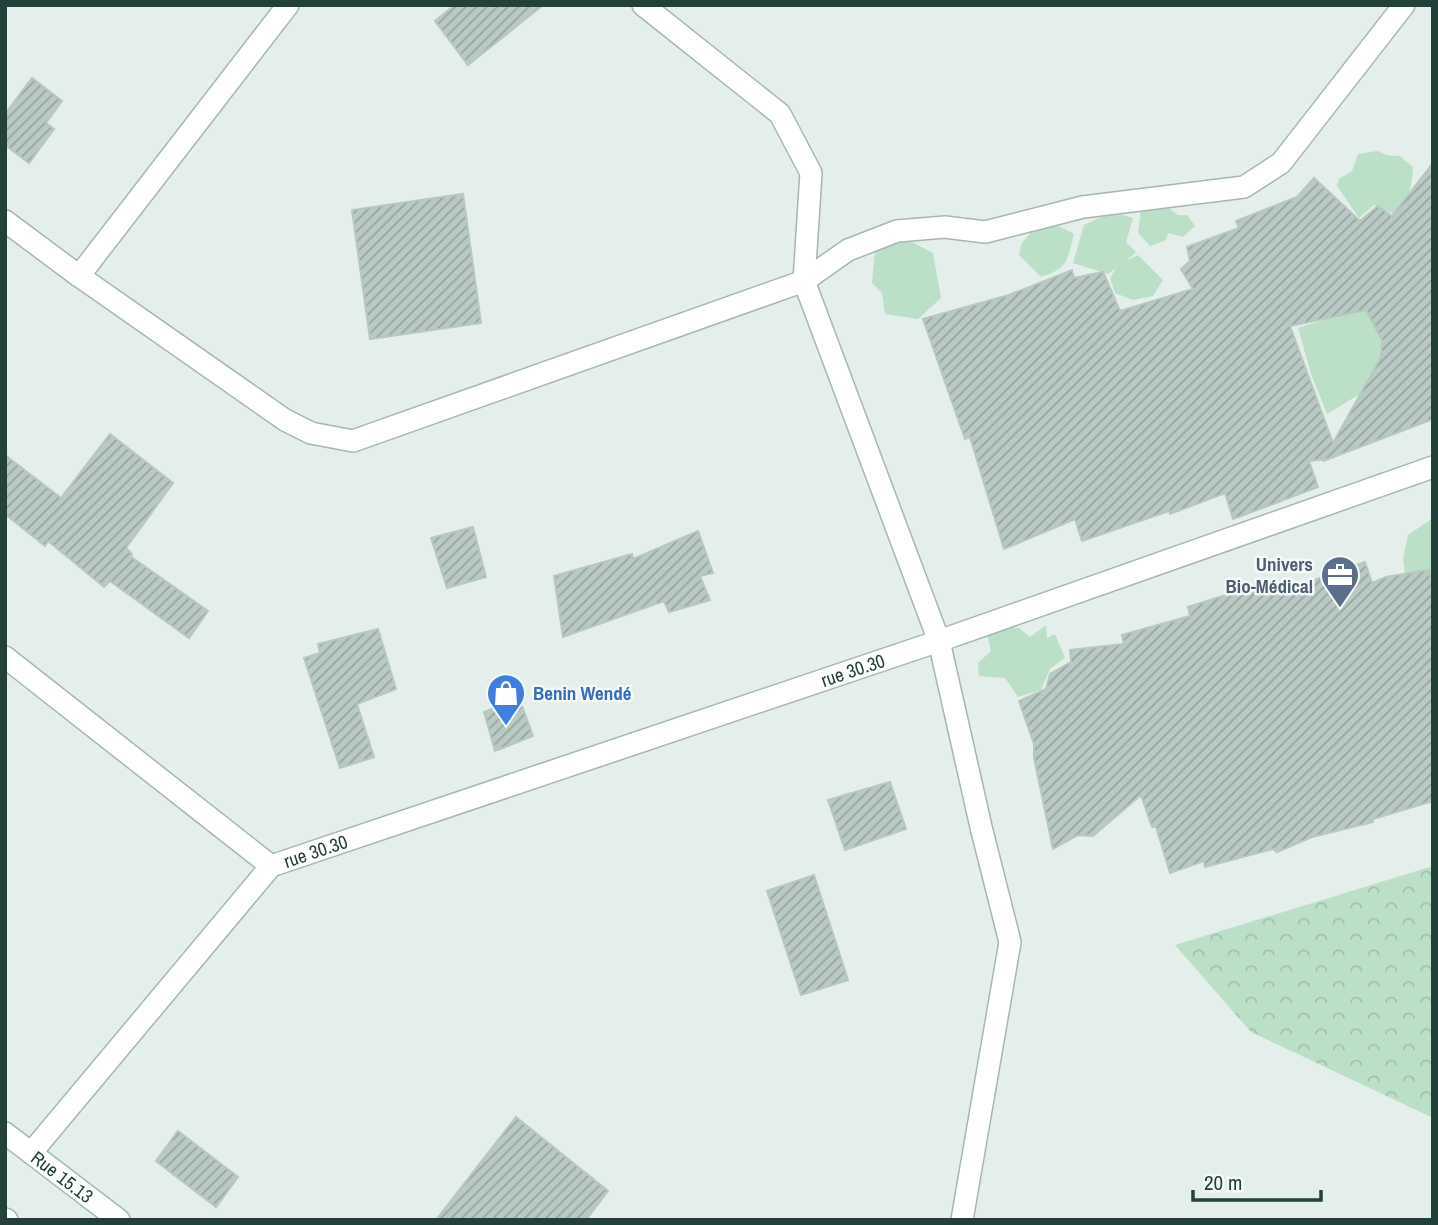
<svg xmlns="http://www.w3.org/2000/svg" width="1438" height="1225" font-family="'Archivo Narrow',sans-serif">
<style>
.grass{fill:#bce0c7}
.forest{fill:url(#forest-crowns)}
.building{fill:url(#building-hatch);stroke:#b6c8c1;stroke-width:2;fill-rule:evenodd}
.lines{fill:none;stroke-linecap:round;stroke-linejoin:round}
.street-casing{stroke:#a6b7b2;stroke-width:24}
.secondary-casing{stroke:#a2bab3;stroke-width:24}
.street{stroke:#fff;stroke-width:21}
.secondary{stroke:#fff;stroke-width:21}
.labels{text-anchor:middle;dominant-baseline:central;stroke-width:5;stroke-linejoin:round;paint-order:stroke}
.service-label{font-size:19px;font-weight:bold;fill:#4e5e75;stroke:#f5faf8;text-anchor:end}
.street-label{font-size:19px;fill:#22413a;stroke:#f5faf8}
.shop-label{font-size:19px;font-weight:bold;fill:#366cbe;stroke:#f5faf8;text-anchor:start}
</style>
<defs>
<pattern id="forest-crowns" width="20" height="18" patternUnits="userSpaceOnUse" patternTransform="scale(1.75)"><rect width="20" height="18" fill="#bce0c7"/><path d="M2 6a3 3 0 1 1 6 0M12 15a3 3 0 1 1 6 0" fill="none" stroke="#a1c1ac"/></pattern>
<pattern id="building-hatch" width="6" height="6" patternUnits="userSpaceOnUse" patternTransform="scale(1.75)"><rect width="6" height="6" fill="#b9c9c3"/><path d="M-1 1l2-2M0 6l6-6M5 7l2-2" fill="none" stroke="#96a59f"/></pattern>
</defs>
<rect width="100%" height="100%" fill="#e4eeea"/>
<path class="grass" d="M 1377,151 L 1387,155 L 1400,156 L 1413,167 C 1412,184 1409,204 1397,215 L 1374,205 L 1359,218 L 1337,186 L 1339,179 L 1352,171 L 1358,154 Z
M 1165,205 L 1178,215 L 1187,215 L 1195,226 L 1183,237 L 1168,233 L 1166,240 L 1150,246 L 1138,233 L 1141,209 Z
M 1112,212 L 1133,218 L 1126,242 L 1136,252 L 1126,261 L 1138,255 L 1163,280 L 1153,296 L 1133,300 L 1115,293 L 1110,278 L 1116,268 L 1108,274 L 1073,263 L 1084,225 Z
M 1043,218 L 1074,234 C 1067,260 1069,268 1041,277 L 1019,255 L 1022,243 Z
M 908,240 L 933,253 L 941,298 L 918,319 L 885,314 L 882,293 L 872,283 L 875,251 Z
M 1364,307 L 1382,340 L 1381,357 L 1360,394 L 1327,414 L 1311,374 L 1298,328 Z
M 1433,518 L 1433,580 L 1431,580 L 1429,570 L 1405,574 L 1403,559 L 1408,535 Z
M 1046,625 L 1047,638 L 1055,634 L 1065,658 L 1050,669 L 1041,690 L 1018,697 L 1005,678 L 979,676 L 978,663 L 991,651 L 987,634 L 1004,628 L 1019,628 L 1030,637 Z"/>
<path class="forest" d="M 1433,866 L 1433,1118 L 1251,1032 L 1175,945 Z"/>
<path class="building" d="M 455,5 L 543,5 L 468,65 L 435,21 Z
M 32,78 L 62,101 L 46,123 L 54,129 L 29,163 L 5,145 L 5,114 Z
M 1433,163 L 1433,419 L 1323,461 L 1325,459 L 1309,461 L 1318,487 L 1233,519 L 1225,493 L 1170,514 L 1169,511 L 1082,541 L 1075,519 L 1004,549 L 970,437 L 965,439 L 923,319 L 1009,295 L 1072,270 L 1074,278 L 1103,272 L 1120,311 L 1193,289 L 1181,269 L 1190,261 L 1187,247 L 1239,228 L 1236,221 L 1297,197 L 1314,178 L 1360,221 L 1378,206 L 1392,216 ZM 1366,310 L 1382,340 L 1381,357 L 1333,443 L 1290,326 Z
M 463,194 L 481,323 L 370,339 L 352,210 Z
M 110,434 L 173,483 L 126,548 L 132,554 L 130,556 L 208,611 L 189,638 L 110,581 L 104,587 L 48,541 L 45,546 L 5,514 L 5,455 L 61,498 Z
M 473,527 L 486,577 L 447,588 L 431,538 Z
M 698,531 L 713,573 L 700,576 L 710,600 L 669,612 L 664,601 L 563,637 L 554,576 L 632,554 L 633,559 Z
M 1365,562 L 1372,583 L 1386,577 L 1429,570 L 1433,591 L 1433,801 L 1373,819 L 1373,822 L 1312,837 L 1277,852 L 1273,849 L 1205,867 L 1204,861 L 1170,873 L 1156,827 L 1152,827 L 1141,795 L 1093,836 L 1078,835 L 1053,849 L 1034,758 L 1034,744 L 1019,701 L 1046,689 L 1050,674 L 1071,662 L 1070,650 L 1124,644 L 1122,635 L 1190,616 L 1188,607 L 1274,580 L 1277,593 Z
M 378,629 L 396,689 L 357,704 L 374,757 L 340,768 L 304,658 L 320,653 L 318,644 Z
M 519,698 L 533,736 L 495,751 L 484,712 Z
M 890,782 L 906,829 L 845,850 L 828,800 Z
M 814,875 L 848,980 L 801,995 L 767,891 Z
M 516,1117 L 608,1191 L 586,1220 L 436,1220 Z
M 178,1131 L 238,1177 L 216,1207 L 156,1161 Z"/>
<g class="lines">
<defs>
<g id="street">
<path d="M 643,5 L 780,114 L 811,173 L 804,281 L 939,641 L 981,827 L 1010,942 L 962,1220"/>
<path d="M 5,221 L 79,276 L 285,420 L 311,433 L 353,441 L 804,281 L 848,250 L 897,231 L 945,227 L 985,232 L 1083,207 L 1244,187 L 1281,163 L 1404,5"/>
<path d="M 79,276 L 288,5"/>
<path d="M 5,657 L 271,866"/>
<path id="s1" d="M 271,866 L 939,641 L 1433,467"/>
<path d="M 31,1153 L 271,866"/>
</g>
<g id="secondary">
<path id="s2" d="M 5,1133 L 119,1220"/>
<path d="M 5,1219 L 7,1220"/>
</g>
</defs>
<use href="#street" class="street-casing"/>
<use href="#secondary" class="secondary-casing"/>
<use href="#street" class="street"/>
<use href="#secondary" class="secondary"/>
</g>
<defs>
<symbol id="office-pin" viewBox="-11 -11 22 30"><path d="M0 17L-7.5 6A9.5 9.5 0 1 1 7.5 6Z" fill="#5c6f8a" stroke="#f5faf8"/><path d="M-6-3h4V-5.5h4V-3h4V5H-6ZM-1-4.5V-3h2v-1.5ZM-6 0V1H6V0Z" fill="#fff"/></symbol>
<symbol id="shop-pin" viewBox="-11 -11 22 30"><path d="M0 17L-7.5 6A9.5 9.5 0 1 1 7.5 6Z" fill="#3f7fe0" stroke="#f5faf8"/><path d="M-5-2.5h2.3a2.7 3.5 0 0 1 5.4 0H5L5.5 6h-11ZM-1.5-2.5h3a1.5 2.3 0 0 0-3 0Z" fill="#fff"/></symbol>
</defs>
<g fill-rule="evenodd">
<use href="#office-pin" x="1318" y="553" width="44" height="60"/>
<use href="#shop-pin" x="484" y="671" width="44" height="60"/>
</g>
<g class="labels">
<g class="service-label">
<text x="1313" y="564">Univers<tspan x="1313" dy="22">Bio-Médical</tspan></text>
</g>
<g class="street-label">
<text stroke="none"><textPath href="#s1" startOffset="614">rue 30.30</textPath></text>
<text stroke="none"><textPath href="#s1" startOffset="47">rue 30.30</textPath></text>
<text stroke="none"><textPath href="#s2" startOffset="72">Rue 15.13</textPath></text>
</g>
<g class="shop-label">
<text x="533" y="693">Benin Wendé</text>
</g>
</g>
<rect width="1438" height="1225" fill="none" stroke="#22413a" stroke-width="14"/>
<path d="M1193 1190v10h128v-10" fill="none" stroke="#22413a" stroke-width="3.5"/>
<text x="1204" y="1190" font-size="21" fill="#22413a" stroke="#f5faf8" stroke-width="5" paint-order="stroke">20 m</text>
</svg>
